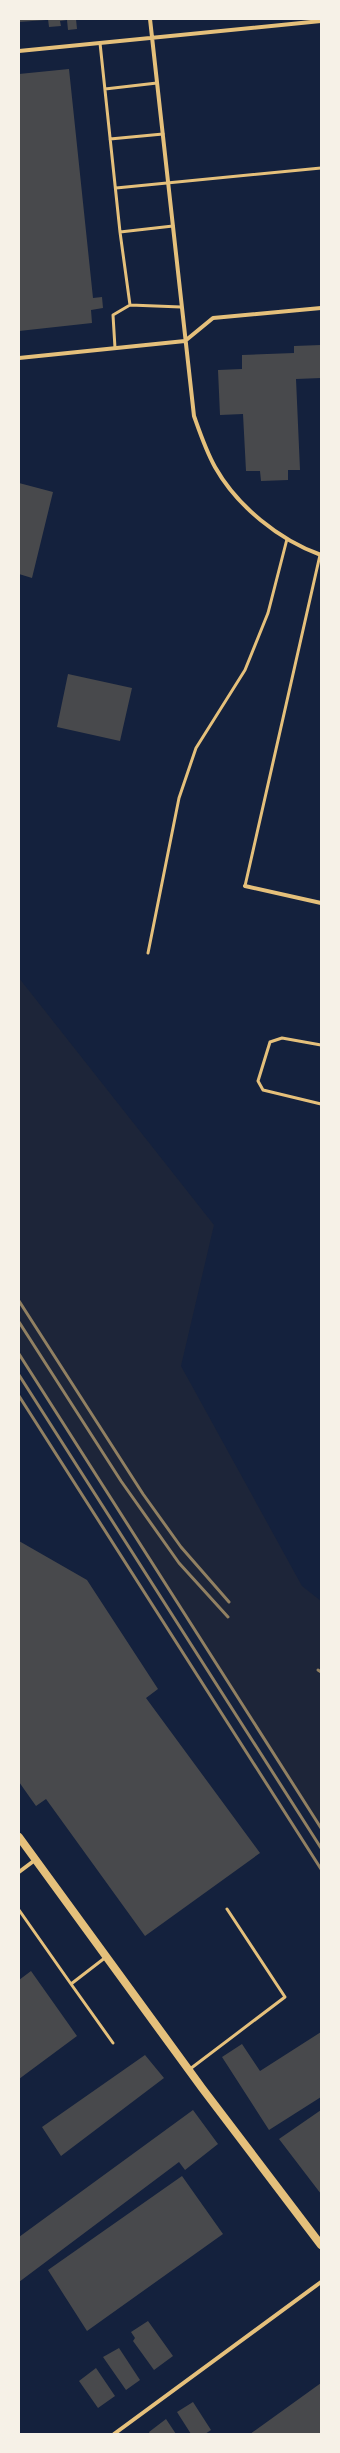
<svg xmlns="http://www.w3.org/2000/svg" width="340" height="2453" font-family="'DM Sans',sans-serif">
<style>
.green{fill:#1d2539}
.building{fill:#48494c}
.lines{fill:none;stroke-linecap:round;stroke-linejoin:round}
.service{stroke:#e5c07b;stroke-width:3}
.minor{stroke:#e5c07b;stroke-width:4}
.secondary{stroke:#e5c07b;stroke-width:8}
.rail{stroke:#918062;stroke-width:3}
</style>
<rect width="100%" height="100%" fill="#14213d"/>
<path class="green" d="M 19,978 L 214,1225 L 181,1366 L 302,1586 L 321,1601 L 321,1826 L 19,1354 Z"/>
<path class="building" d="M 19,19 L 46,19 L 46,20 L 19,22 Z
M 48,19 L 76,19 L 77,29 L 68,30 L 67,20 L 60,21 L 61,26 L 49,27 Z
M 69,69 L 93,298 L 102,297 L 103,308 L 91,310 L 92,323 L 19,331 L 19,74 Z
M 321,345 L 321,378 L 296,379 L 300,470 L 288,470 L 288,480 L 261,481 L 260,471 L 246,471 L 243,414 L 220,415 L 218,370 L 242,369 L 242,355 L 294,353 L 294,346 Z
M 19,483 L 53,492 L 32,578 L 19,574 Z
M 68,674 L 132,688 L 120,741 L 57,727 Z
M 19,1541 L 87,1580 L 158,1689 L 146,1698 L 260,1853 L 145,1936 L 46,1799 L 36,1806 L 19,1782 Z
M 31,1971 L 77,2036 L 19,2079 L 19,1980 Z
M 321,2032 L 321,2097 L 269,2130 L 222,2057 L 242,2044 L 260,2071 Z
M 145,2055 L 164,2078 L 61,2156 L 42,2127 Z
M 193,2110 L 218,2144 L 185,2170 L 179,2162 L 19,2282 L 19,2237 Z
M 321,2110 L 321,2194 L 279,2139 Z
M 182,2176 L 223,2234 L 87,2331 L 48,2270 Z
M 148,2321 L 173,2356 L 154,2370 L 133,2341 L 135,2338 L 131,2332 Z
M 119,2348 L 140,2380 L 126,2390 L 103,2357 Z
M 96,2368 L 115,2396 L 98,2408 L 79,2381 Z
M 321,2383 L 321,2434 L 250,2434 Z
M 193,2402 L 211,2430 L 205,2434 L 191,2434 L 177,2412 Z
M 166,2419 L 176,2434 L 150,2434 L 149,2432 Z"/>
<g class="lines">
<path class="service" d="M 100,43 L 120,232 L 173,226
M 105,89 L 157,83
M 110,139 L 163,134
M 116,188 L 321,168
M 120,232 L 130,305 L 181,307
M 115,348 L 113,315 L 130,305
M 245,886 L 320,555
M 148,953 L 179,798 L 196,748 L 245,670 L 268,613 L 287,539
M 321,1045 L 282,1038 L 270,1042 L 258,1081 L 263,1090 L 321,1104
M 19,1910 L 71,1984 L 106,1957
M 71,1984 L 113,2043
M 190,2069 L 285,1997 L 227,1909"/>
<path class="minor" d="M 150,19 L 194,416 C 200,433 206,451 215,467 C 237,506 279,540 321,555
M 19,51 L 321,21
M 19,358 L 185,341 L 213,318 L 321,308
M 245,886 L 321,903
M 19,1872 L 35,1860
M 114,2434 L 321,2282"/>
<path class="secondary" d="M 19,1837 L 202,2088 L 321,2245"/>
<path class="rail" d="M 19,1301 L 143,1494 L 181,1547 L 229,1602
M 19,1322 L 121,1481 L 179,1563 L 228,1617
M 19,1354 L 321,1828
M 19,1375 L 321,1848
M 19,1396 L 321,1869
M 318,1670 L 321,1672"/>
</g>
<rect width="340" height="2453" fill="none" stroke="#f6f1e7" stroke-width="40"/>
</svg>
